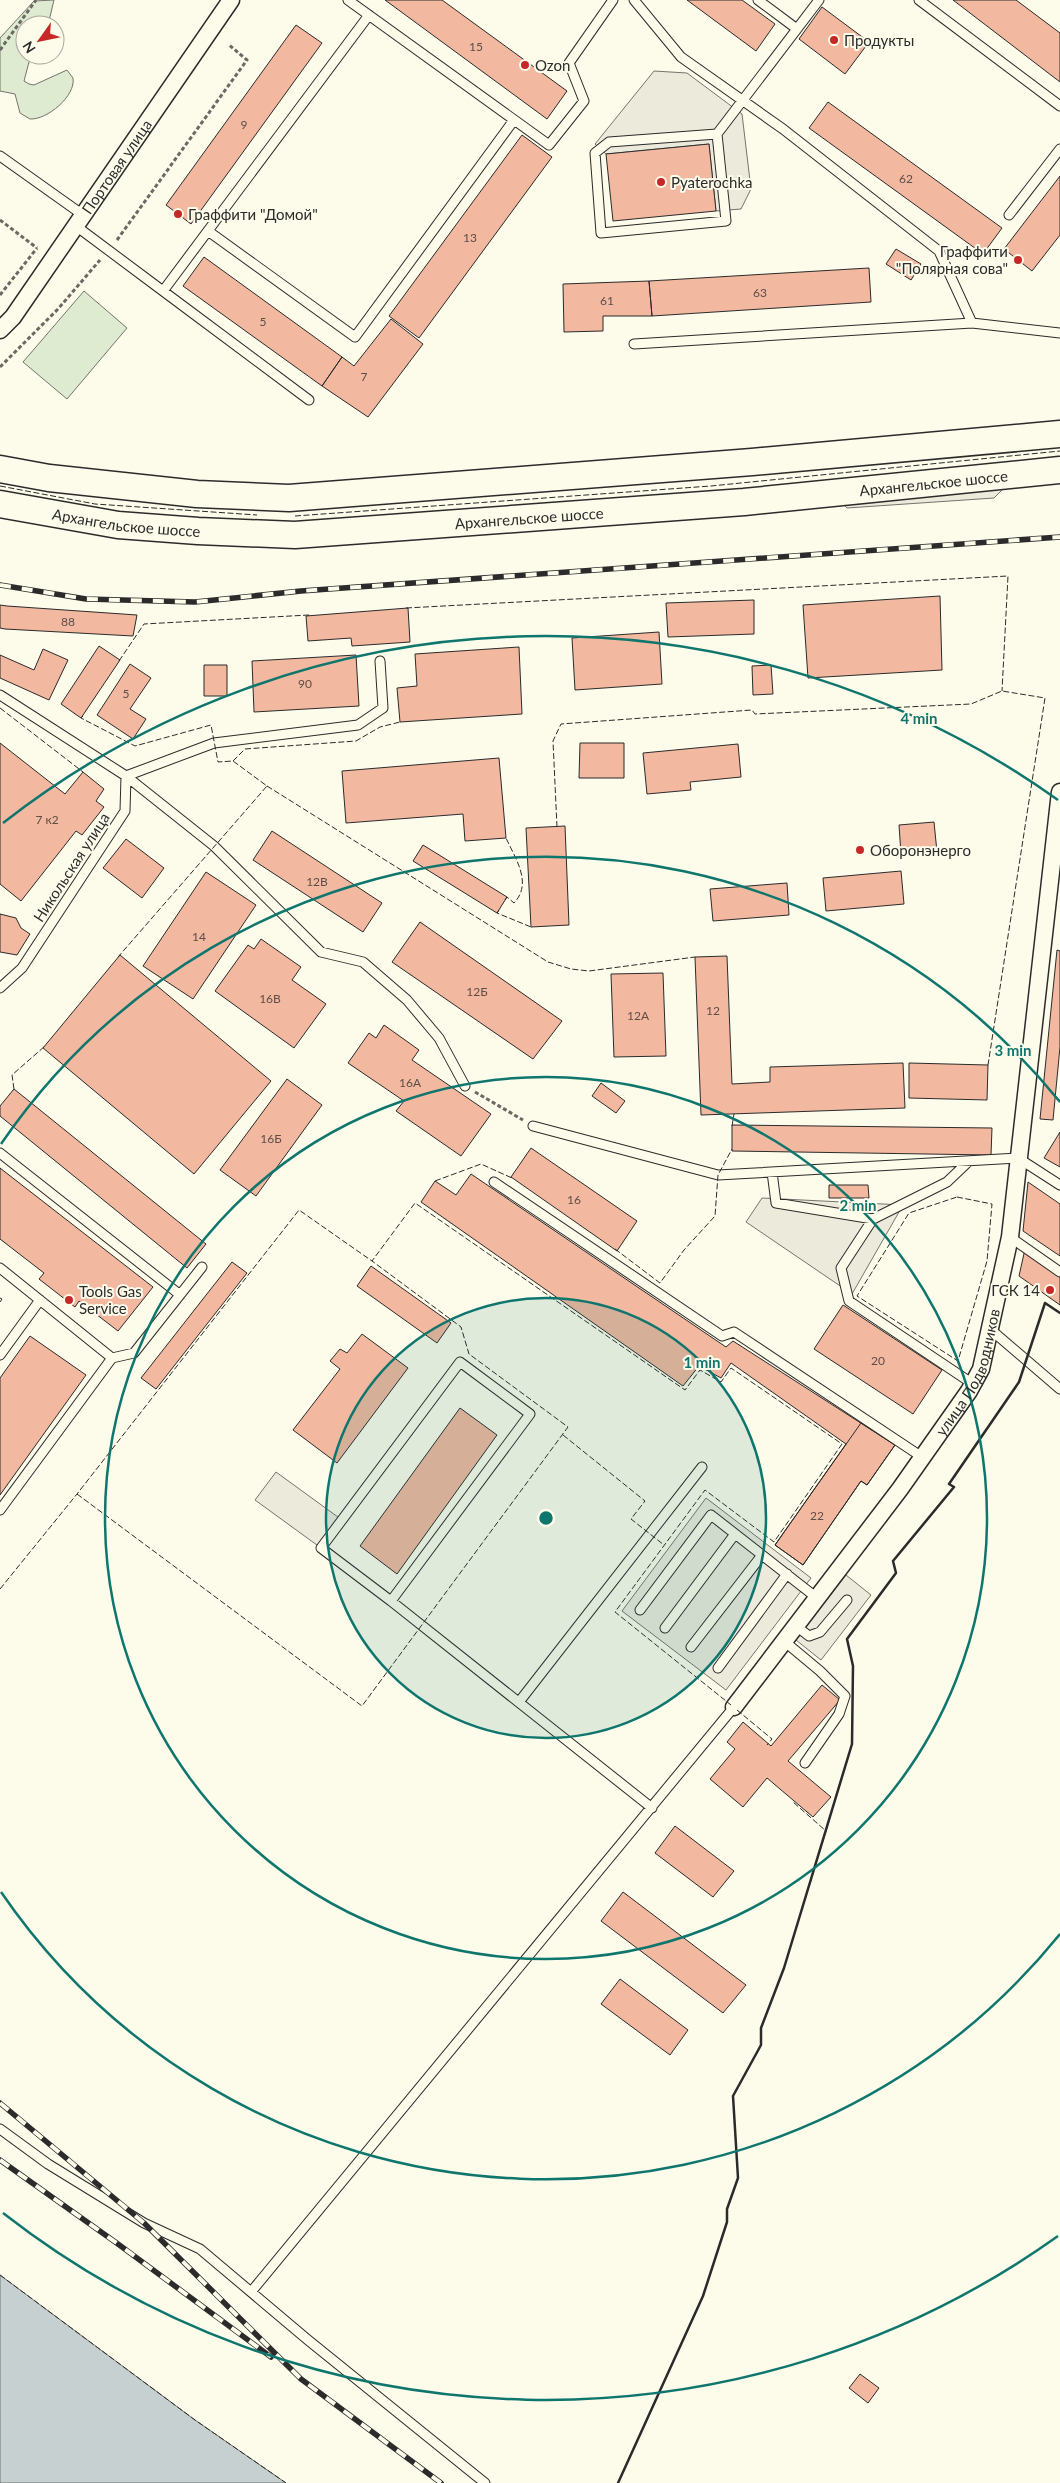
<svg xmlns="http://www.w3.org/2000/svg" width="1060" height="2483" font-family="Lato,sans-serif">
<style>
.green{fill:#deebd1;stroke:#74746e}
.parking{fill:#eceadb;stroke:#74746e}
.water{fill:#c7d0d0;stroke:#74746e}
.building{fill:#f2b8a0;stroke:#2b2b2b}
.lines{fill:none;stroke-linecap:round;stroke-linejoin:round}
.service-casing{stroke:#2b2b2b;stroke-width:11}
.minor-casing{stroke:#2b2b2b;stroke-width:19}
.primary-casing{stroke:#2b2b2b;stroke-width:29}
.path{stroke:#6a6964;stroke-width:3;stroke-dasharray:4 2.5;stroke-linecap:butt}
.service{stroke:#fdfbea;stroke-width:9}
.minor{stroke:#fdfbea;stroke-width:16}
.primary{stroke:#fdfbea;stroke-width:26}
.rail-casing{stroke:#2b2b2b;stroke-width:5.5}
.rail{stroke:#fdfbea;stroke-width:4;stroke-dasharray:11;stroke-linecap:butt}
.fence{stroke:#2b2b2b;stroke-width:1;stroke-dasharray:6 2.5;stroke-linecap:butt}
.wall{stroke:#2b2b2b;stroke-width:2.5}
.ring{fill:none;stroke:#0f766e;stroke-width:2.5}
.poi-dot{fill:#c62828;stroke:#fdfbea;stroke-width:2}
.labels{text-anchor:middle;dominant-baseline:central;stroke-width:4;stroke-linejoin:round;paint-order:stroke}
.number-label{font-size:12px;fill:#5d4e48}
.poi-label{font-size:15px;fill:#2b2b2b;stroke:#fdfbea;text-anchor:start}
.street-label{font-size:15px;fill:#2b2b2b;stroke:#fdfbea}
.centre{fill:#0f766e;stroke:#fdfbea;stroke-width:2.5}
.ring-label{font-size:15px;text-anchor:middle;font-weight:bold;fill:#0f766e;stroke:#fdfbea;stroke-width:4;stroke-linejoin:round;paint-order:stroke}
</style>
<rect width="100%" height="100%" fill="#fdfbea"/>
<path class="green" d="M 54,0 L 48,25 L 25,25 L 25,55 L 40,55 L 29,62 L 24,81 L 29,84 L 34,85 L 67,70 L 73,78 C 76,96 47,120 30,119 L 20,113 L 15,94 L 0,91 L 0,38 L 34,1 Z
M 84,291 L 127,328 L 67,399 L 23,362 Z"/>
<path class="parking" d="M 654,71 L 687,73 L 742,114 L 751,189 L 741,209 L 716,211 L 709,144 L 606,154 L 595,144 Z
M 1007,485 L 994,498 L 847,508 L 837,498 Z
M 762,1198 L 903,1205 L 852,1294 L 746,1222 Z
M 276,1472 L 342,1520 L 321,1548 L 255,1500 Z
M 706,1498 L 811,1578 L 726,1690 L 622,1611 Z
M 846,1575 L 871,1595 L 821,1660 L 796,1640 Z"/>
<path class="water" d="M 0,2275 L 195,2420 L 286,2483 L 0,2483 Z"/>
<path class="building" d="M 385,0 L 442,0 L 567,91 L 547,119 Z
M 687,0 L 742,0 L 775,24 L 756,51 Z
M 953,0 L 1016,0 L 1060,33 L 1060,82 Z
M 822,7 L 869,42 L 845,74 L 799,39 Z
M 296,25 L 322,43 L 191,224 L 166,205 Z
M 828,102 L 1002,228 L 983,254 L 809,128 Z
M 522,135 L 552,157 L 419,338 L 389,316 Z
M 709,144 L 716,211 L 613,221 L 606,154 Z
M 1060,176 L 1060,235 L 1032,271 L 1004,249 Z
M 896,249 L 921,264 L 911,280 L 886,264 Z
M 204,257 L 342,357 L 322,386 L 183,286 Z
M 869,268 L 871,302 L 652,316 L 649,281 Z
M 649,281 L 652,316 L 603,316 L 603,331 L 564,332 L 563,284 Z
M 391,319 L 423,344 L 368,417 L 322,386 L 342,357 L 354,366 Z
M 940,596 L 942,670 L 808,678 L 803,605 Z
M 754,600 L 754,634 L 668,637 L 666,603 Z
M 0,605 L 7,606 L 137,615 L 133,636 L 5,629 L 0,628 Z
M 408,608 L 410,642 L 352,646 L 351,638 L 308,641 L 306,616 Z
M 659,632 L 662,684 L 575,690 L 572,638 Z
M 99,646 L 120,660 L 81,718 L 61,704 Z
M 519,647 L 522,714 L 400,722 L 397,688 L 417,686 L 415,654 Z
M 43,649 L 68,660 L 49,700 L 0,678 L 0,655 L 34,670 Z
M 356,655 L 359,706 L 254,712 L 252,661 Z
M 130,664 L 151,678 L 130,709 L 146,719 L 133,739 L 97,715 Z
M 204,665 L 227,665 L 227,696 L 204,696 Z
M 771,665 L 773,694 L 753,695 L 752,666 Z
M 0,743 L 65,794 L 83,772 L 104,789 L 96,801 L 104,807 L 82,835 L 76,831 L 21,901 L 0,884 Z
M 580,743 L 624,743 L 624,778 L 579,778 Z
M 738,744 L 741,777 L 690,782 L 691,790 L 647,794 L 643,753 Z
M 499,758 L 506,838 L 465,841 L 463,814 L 346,823 L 342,771 Z
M 934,822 L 937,852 L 901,854 L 899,825 Z
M 565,826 L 569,925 L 531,927 L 526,828 Z
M 272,831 L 382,903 L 363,932 L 253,860 Z
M 126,839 L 164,868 L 142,898 L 103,868 Z
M 423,845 L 507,897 L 497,913 L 413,861 Z
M 901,871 L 904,904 L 826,911 L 823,878 Z
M 206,872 L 256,905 L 193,999 L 143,966 Z
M 787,883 L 789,915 L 713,921 L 710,889 Z
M 0,914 L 16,918 L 21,928 L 30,934 L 17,955 L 0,952 Z
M 420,922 L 562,1021 L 533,1059 L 392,962 Z
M 261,939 L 301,967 L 292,980 L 326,1004 L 294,1048 L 215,991 L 248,945 L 254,949 Z
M 1057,950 L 1060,951 L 1060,1047 L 1053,1120 L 1040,1119 Z
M 120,955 L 271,1081 L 194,1174 L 43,1048 Z
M 727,956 L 732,1084 L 770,1082 L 770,1067 L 903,1063 L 905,1108 L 701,1115 L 695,957 Z
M 663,973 L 666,1056 L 614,1057 L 611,974 Z
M 384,1025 L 419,1050 L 412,1060 L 491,1114 L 461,1156 L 396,1111 L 404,1101 L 348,1063 L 369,1033 L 376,1038 Z
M 909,1063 L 988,1065 L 987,1100 L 909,1098 Z
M 287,1079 L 322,1105 L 256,1196 L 220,1170 Z
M 601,1083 L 625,1101 L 616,1113 L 592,1096 Z
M 14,1089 L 206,1244 L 187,1268 L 0,1116 L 0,1106 Z
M 732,1125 L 992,1128 L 991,1155 L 732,1151 Z
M 1060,1132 L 1060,1167 L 1044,1158 Z
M 531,1148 L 637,1221 L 617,1251 L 511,1177 Z
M 0,1168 L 153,1287 L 118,1331 L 79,1301 L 75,1307 L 39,1279 L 44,1273 L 0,1239 Z
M 471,1174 L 726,1347 L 733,1341 L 895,1445 L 867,1485 L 861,1481 L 803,1565 L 775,1545 L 846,1444 L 731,1363 L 721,1378 L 699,1366 L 683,1386 L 421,1202 L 435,1181 L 456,1195 Z
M 1028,1182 L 1060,1204 L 1060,1256 L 1023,1231 Z
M 829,1185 L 868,1185 L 869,1198 L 829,1198 Z
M 1025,1249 L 1060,1274 L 1060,1305 L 1019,1276 Z
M 232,1262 L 247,1273 L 156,1389 L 141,1378 Z
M 371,1266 L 451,1323 L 437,1343 L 357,1286 Z
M 843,1305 L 942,1370 L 913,1414 L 814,1349 Z
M 362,1334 L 408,1368 L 337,1463 L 293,1430 L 340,1369 L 330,1361 L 340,1349 L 347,1353 Z
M 30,1336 L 86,1375 L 0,1495 L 0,1378 Z
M 460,1408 L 497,1435 L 397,1574 L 360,1546 Z
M 861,1423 L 895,1445 L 867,1485 L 861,1481 L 803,1565 L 775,1545 Z
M 822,1685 L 840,1700 L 788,1761 L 831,1797 L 813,1817 L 767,1778 L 743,1807 L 710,1779 L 735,1749 L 727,1742 L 743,1722 L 771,1746 Z
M 675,1826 L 734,1871 L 713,1897 L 655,1853 Z
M 623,1892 L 746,1985 L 723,2013 L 601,1921 Z
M 620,1979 L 688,2030 L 670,2055 L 601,2004 Z
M 860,2374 L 879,2388 L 868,2403 L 849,2388 Z"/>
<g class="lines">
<defs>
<path id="service" d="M 348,0 L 549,145 L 584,101 L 569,63 L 613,0
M 634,0 L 681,57 L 783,129 L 939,251 L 972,323
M 758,0 L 797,29
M 919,0 L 1060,106
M 717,134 L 609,142 L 595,153 L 601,233 L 726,221 L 717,134 L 819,0
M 0,156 L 83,215
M 1009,215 L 1060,149
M 76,226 L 163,291 L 369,15
M 208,231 L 355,337 L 514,120
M 163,291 L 309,400
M 634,344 L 972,323 L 1060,333
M 0,695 L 126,776 L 214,846 L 321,952 L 363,962 L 407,1000 L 439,1038 L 465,1086
M 126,776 L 214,743 L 358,725 L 383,708 L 380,661
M 0,988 L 22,968 L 125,811 L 126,776
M 533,1126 L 718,1175 L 1018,1158 L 1060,1185
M 0,1153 L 179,1294
M 772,1172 L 776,1203 L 873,1219 L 947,1182 L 969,1161
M 494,1182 L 722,1336 L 734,1332 L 922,1457
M 873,1219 L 841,1268 L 849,1301 L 973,1384
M 1010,1237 L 1060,1272
M 0,1268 L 112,1358
M 990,1329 L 1060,1389
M 0,1355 L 40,1300
M 0,1510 L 112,1358 L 134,1353 L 202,1267
M 391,1601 L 530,1414 L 460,1362 L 321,1548 L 391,1601 L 652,1808
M 640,1610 L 711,1515 L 817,1598
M 796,1626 L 809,1636 L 820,1632 L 847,1600
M 665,1628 L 735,1534
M 784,1641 L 820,1671 L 845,1696 L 839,1714 L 805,1763
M 691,1647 L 762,1555
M 718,1668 L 787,1574
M 519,1702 L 702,1467
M 0,2129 L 48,2164 L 144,2223 L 200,2249 L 308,2340 L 485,2483
M 251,2292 L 734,1707"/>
<g id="minor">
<path id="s1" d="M 0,330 L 13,317 L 231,0"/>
<path id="s2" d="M 734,1707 L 900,1489 L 969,1391 L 981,1369 L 1010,1237 L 1060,792"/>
</g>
<g id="primary">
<path d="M 0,469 L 49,478 L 197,494 L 289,498 L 752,462 L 1060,434"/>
<path id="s3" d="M 0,504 L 118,525 L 198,531 L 295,535 L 744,502 L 1060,470"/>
</g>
</defs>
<use href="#service" class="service-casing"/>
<use href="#minor" class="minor-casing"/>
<use href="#primary" class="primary-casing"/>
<path class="path" d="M 0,50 L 36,0
M 0,220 L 37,248
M 117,240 L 247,60 L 228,44
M 0,295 L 37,248
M 0,367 L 58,309 L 100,260
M 475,1092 L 523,1120"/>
<use href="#service" class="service"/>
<use href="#minor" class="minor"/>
<use href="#primary" class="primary"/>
<defs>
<path id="rail" d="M 0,585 L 86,599 L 195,602 L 301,591 L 1060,537
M 0,2103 L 144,2223 L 301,2379 L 441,2483
M 0,2160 L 118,2244 L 271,2357"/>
</defs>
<use href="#rail" class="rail-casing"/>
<use href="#rail" class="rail"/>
<path class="fence" d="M 0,486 L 95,504 L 257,515
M 295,516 L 711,486 L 1060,451
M 406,608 L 1008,576 L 1002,691
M 119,661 L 144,624 L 309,615
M 0,708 L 83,772
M 83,716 L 81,718 L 135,746 L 211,725 L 218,762 L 233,761 L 267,786 L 118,957
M 233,761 L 245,749 L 356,741 L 380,727 L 400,722
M 267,786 L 548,962 L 571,969 L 589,971 L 695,957
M 557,827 L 553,741 L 561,724 L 752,710 L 755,714 L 971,704 L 1002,691 L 1045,698 L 988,1065
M 505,900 L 507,897 L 514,903 C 533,883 515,858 506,838
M 499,910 L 497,913 L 531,927
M 14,1089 L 12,1075 L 45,1046
M 732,1126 L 734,1114
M 435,1181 L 481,1164 L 512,1178
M 957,1197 L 992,1204 L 987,1261 L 958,1361 L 857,1296 L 909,1213 Z
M 615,1249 L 660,1283 L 684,1250 L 715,1216 L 718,1175 L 732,1149
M 0,1298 L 2,1299 L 0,1302
M 563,1435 L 645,1501 L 631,1519 L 664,1545
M 77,1494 L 362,1706 L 568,1427 L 469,1354 L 461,1327 L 372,1261
M 0,1589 L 77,1494 L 299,1210 L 372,1261 L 415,1203 L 685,1390 L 700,1370 L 721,1382 L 731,1368 L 842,1444 L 774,1542 L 705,1490 L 615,1612 L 731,1705
M 737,1710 L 772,1739 L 767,1745
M 826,1831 L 852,1744 L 853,1666 L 847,1639
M 0,2275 L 195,2420 L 286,2483
M 618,2483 L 703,2296 L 727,2222 L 727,2209 L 738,2178 L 733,2096 L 761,2045 L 761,2028 L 784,1968 L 826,1831 L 793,1802"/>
<path class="wall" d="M 618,2483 L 703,2296 L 727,2222 L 727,2209 L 738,2178 L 733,2096 L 761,2045 L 761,2028 L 784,1968 L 852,1744 L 853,1666 L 847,1639 L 896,1573 L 893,1561 L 954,1487 L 949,1484 L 1019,1382 L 1045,1303 L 1060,1313"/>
</g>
<circle cx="546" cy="1518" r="220" fill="#0f766e" fill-opacity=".12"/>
<g class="ring">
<circle cx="546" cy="1518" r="220"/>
<circle cx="546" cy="1518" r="441"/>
<path d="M1060 1934A661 661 0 0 1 1 1892M1 1144A661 661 0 0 1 1060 1102"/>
<path d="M1058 2236A882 882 0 0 1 3 2213M3 823A882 882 0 0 1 1058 800"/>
</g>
<g class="poi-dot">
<circle cx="834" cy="40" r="5"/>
<circle cx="525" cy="65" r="5"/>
<circle cx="661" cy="182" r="5"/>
<circle cx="178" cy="214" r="5"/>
<circle cx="1018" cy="260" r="5"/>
<circle cx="860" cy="850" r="5"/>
<circle cx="1050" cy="1290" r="5"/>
<circle cx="69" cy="1300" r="5"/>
</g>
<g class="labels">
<g class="number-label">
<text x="476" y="46">15</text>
<text x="244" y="124">9</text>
<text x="906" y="178">62</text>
<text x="470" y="237">13</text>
<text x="760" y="292">63</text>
<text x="607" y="300">61</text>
<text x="263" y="321">5</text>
<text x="364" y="376">7</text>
<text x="68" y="621">88</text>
<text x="305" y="683">90</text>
<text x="126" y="693">5</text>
<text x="47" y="819">7 к2</text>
<text x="317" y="881">12В</text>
<text x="199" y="936">14</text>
<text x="477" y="991">12Б</text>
<text x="270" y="998">16В</text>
<text x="713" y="1010">12</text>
<text x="638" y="1015">12А</text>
<text x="410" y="1082">16А</text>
<text x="271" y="1138">16Б</text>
<text x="574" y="1199">16</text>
<text x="878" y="1360">20</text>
<text x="817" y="1515">22</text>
</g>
<g class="poi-label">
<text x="844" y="40">Продукты</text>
<text x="535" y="65">Ozon</text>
<text x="671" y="182">Pyaterochka</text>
<text x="188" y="214">Граффити "Домой"</text>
<text x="1008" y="251" text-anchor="end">Граффити<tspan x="1008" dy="17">"Полярная сова"</tspan></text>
<text x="870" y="850">Оборонэнерго</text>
<text x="1040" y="1290" text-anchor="end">ГСК 14</text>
<text x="79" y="1291">Tools Gas<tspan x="79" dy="17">Service</tspan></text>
</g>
<g class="street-label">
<text stroke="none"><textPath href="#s1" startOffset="201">Портовая улица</textPath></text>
<text stroke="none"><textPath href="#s3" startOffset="938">Архангельское шоссе</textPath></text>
<text stroke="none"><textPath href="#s3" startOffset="532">Архангельское шоссе</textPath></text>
<text stroke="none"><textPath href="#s3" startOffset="128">Архангельское шоссе</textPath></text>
<text transform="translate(71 867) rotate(-57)">Никольская улица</text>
<text stroke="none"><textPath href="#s2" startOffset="411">улица Подводников</textPath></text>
</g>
</g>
<circle cx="546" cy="1518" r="8" class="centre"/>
<g class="ring-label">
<text x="919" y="724">4 min</text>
<text x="1013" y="1056">3 min</text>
<text x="858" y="1211">2 min</text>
<text x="702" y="1368">1 min</text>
</g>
<g transform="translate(40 40) rotate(237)"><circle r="24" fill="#fdfbea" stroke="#a9a89e"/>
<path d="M0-4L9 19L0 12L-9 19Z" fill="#c62828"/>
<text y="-8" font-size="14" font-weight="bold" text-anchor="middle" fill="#2b2b2b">N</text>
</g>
</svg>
